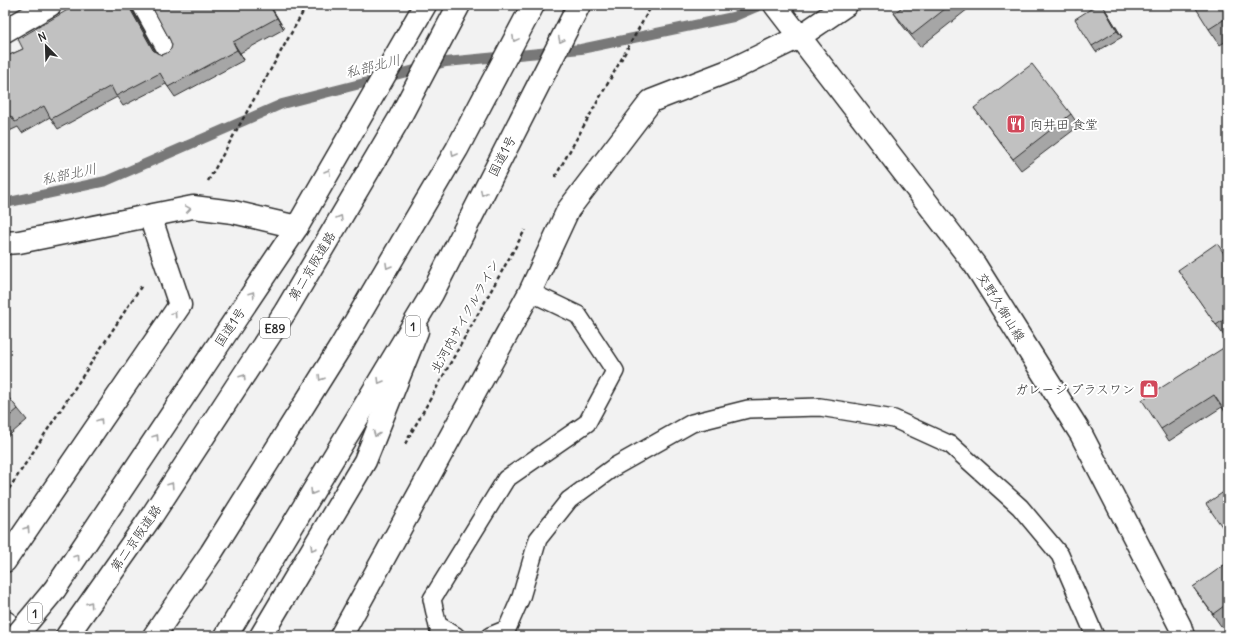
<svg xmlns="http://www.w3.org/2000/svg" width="1233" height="641" font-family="Delius,'Klee One',sans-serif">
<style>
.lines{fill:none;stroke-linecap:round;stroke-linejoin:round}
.stream{stroke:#787878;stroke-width:10}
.service-casing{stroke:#2b2b2b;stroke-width:20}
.minor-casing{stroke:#2b2b2b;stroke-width:25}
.secondary-casing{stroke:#2b2b2b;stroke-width:25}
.trunk-casing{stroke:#2b2b2b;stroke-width:25}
.motorway-casing{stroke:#2b2b2b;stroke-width:25}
.path{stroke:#2b2b2b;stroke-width:2.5;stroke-dasharray:4 3;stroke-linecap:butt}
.service{stroke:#fff;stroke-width:17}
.minor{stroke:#fff;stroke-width:22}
.secondary{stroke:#fff;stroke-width:22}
.trunk{stroke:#fff;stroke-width:22}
.motorway{stroke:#fff;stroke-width:22}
.trunk-bridge-casing{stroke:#2b2b2b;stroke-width:25;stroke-linecap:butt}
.trunk-bridge{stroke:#fff;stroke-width:22}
.wall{fill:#a6a6a6;stroke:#2b2b2b}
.shaded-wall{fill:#878787;stroke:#2b2b2b}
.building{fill:#c1c1c1;stroke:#2b2b2b}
.oneway{stroke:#a0a0a0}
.labels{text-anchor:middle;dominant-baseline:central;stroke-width:4;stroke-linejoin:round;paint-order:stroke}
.shield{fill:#fff;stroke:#6b6b6b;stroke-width:1}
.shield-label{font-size:12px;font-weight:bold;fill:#2b2b2b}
.poi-label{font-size:13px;fill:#2b2b2b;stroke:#fff;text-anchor:start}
.street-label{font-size:13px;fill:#2b2b2b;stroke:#fff}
.water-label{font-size:14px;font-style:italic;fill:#585858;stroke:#fff}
</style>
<rect width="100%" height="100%" fill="#f2f2f2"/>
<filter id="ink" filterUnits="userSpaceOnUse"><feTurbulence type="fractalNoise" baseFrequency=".025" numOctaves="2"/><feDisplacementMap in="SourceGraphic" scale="8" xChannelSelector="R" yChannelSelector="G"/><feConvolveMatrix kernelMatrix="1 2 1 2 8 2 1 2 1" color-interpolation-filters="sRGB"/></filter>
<g filter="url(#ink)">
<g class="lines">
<path class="stream" d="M 5,203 L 106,181 L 282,104 L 446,62 L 581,49 L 733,17 L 761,5"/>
<defs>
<path id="service" d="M 141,5 L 169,55
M 438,625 L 456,636
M 440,636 L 432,599 L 506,479 L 587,423 L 615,371 L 578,315 L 530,292
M 490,636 L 507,629 L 521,597 L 538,539 L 569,500 L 614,467 L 692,423 L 748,409 L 820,407 L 894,419 L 951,445 L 1020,507 L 1060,555 L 1095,636"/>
<path id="minor" d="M 5,31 L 50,5
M 5,243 L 19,242 L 193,207 L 233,212 L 297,227
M 5,561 L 180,305 L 150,216
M 5,622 L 23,636
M 261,636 L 365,461 L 417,331
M 341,636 L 530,292 L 568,210 L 651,101 L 731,70 L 799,37 L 846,5"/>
<path id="secondary" d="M 775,5 L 975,265 L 1081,434 L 1180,626 L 1183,636"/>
<path id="trunk" d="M 55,589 L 297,227 L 425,5
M 226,636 L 432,294 L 579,5"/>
<path id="motorway" d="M 67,636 L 153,514 L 285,312 L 399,119 L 459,5
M 154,636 L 211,553 L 341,346 L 457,149 L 533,5"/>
</defs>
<use href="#service" class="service-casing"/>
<use href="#minor" class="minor-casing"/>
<use href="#secondary" class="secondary-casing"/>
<use href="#trunk" class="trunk-casing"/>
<use href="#motorway" class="motorway-casing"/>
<path class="path" d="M 555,177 L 652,5
M 208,181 L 307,5
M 405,444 L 525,230
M 5,495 L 142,285"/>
<use href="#service" class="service"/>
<use href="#minor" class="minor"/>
<use href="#secondary" class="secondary"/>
<use href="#trunk" class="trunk"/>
<use href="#motorway" class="motorway"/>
<defs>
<path id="trunk-bridge" d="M 16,636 L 55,589"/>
</defs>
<use href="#trunk-bridge" class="trunk-bridge-casing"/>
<use href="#trunk-bridge" class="trunk-bridge"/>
</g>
<path class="wall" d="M 89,5 L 131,5 L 132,10 L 156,53 L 162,55 L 167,53 L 171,49 L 172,45 L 170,40 L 151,5 L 270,5 L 284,29 L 240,53 L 244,60 L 175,97 L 166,84 L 123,106 L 117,97 L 58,129 L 50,117 L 22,133 L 18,127 L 5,133 L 5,57 L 23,49 Z
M 905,5 L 973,5 L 920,47 L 902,25 L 894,13 Z
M 1228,5 L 1228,40 L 1220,45 L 1209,29 Z
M 1105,9 L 1122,37 L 1096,52 L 1092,46 Z
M 974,108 L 1071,114 L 1079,126 L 1021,170 Z
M 1228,259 L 1228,334 L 1224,336 L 1178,270 Z
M 1228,346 L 1228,416 L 1222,407 L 1169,441 L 1161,429 Z
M 5,393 L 18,409 L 27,420 L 5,439 Z
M 1228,565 L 1228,621 L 1221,626 L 1193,587 Z"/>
<path class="shaded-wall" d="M 128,5 L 131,5 L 132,10 L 160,60 L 153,50 Z
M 269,5 L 270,5 L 284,29 L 277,18 Z
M 1102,5 L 1105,9 L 1122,37 L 1117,31 Z
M 233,42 L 240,53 L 244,60 L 237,50 Z"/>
<path class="building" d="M 76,5 L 84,5 L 85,7 L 89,5 L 128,5 L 153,50 L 157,53 L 162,55 L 167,53 L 171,49 L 172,45 L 170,40 L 151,5 L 269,5 L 277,18 L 233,42 L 237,50 L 168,87 L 160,73 L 116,96 L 111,86 L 51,119 L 44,106 L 15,122 L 11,116 L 5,119 L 5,57 L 23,49 L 18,39 Z
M 905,5 L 950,5 L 912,35 L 894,13 Z
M 1097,5 L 1102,5 L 1117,31 L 1092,46 L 1075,19 Z
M 1194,5 L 1228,5 L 1228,17 L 1209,29 Z
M 1032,64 L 1071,114 L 1013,159 L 974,108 Z
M 1217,243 L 1228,260 L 1228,317 L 1216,325 L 1178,270 Z
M 1228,345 L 1228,411 L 1226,413 L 1214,395 L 1161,429 L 1142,400 Z
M 5,393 L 18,409 L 5,420 Z
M 1228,489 L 1228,535 L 1206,504 Z
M 1227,563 L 1228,565 L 1228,603 L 1213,614 L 1193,587 Z"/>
<defs><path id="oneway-chevron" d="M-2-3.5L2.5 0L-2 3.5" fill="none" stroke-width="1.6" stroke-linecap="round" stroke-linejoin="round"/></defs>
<g class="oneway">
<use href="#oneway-chevron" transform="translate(515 39) rotate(118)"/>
<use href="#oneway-chevron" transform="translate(561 40) rotate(117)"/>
<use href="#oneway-chevron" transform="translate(454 154) rotate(120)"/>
<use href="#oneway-chevron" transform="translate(328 172) rotate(-60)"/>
<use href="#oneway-chevron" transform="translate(483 193) rotate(117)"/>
<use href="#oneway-chevron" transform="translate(188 209) rotate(-9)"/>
<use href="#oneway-chevron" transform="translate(340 218) rotate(-59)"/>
<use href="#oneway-chevron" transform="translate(388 266) rotate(120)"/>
<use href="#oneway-chevron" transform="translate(252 294) rotate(-56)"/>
<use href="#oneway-chevron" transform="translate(174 314) rotate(-56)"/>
<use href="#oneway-chevron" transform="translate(243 377) rotate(-57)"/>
<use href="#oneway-chevron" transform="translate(321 378) rotate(122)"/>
<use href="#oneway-chevron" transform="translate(380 381) rotate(121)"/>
<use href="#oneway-chevron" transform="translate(100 421) rotate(-56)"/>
<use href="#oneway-chevron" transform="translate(376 434) rotate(112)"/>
<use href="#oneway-chevron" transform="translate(156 437) rotate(-56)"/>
<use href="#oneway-chevron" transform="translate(171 485) rotate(-57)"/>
<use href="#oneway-chevron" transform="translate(313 492) rotate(121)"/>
<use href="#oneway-chevron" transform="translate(27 529) rotate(-56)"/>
<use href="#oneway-chevron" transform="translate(313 548) rotate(121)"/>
<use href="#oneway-chevron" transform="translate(77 557) rotate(-56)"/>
<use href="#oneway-chevron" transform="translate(90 604) rotate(-55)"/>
</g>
</g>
<defs>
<symbol id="restaurant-square" viewBox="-11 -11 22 22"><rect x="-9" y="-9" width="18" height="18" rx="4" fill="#d1495b" stroke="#fff"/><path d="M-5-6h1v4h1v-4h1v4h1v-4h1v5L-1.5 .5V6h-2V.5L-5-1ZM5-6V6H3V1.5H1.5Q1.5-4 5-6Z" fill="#fff"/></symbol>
<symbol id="shop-square" viewBox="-11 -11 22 22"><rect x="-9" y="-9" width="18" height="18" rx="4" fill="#d1495b" stroke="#fff"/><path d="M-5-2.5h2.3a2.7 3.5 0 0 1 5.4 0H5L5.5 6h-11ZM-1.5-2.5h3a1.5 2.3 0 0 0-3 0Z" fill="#fff"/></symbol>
</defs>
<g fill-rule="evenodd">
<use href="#restaurant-square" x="1005" y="113" width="22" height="22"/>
<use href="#shop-square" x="1138" y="378" width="22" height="22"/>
</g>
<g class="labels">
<g class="shield">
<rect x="406" y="316" width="14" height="20" rx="3"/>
<rect x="260" y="318" width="30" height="20" rx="3"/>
<rect x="28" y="603" width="14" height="20" rx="3"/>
</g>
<g class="shield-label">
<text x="413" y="326">1</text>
<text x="275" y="328">E89</text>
<text x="35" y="613">1</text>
</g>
<g class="poi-label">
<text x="1030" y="124">向井田 食堂</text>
<text x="1135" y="389" text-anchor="end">ガレージ プラスワン</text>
</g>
<g class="street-label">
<text transform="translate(502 156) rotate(-63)">国道1号</text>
<text transform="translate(312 266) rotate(-59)">第二京阪道路</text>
<text transform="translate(1001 307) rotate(58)">交野久御山線</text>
<text transform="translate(465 316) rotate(-61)">北河内サイクルライン</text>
<text transform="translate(230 327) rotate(-56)">国道1号</text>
<text transform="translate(136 538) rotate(-55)">第二京阪道路</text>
</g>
<g class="water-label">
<text transform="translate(373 66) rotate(-14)">私部北川</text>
<text transform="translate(69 174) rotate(-12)">私部北川</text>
</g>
</g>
<rect width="1233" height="641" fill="none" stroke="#fff" stroke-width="20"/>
<rect x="10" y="10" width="1213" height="621" fill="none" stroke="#2b2b2b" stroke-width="1.5" filter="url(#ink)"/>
<g transform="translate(46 46) rotate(337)" stroke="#ffffff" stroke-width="3" paint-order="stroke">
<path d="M0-3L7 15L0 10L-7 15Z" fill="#2b2b2b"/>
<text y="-6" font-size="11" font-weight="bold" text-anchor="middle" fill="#2b2b2b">N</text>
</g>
</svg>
